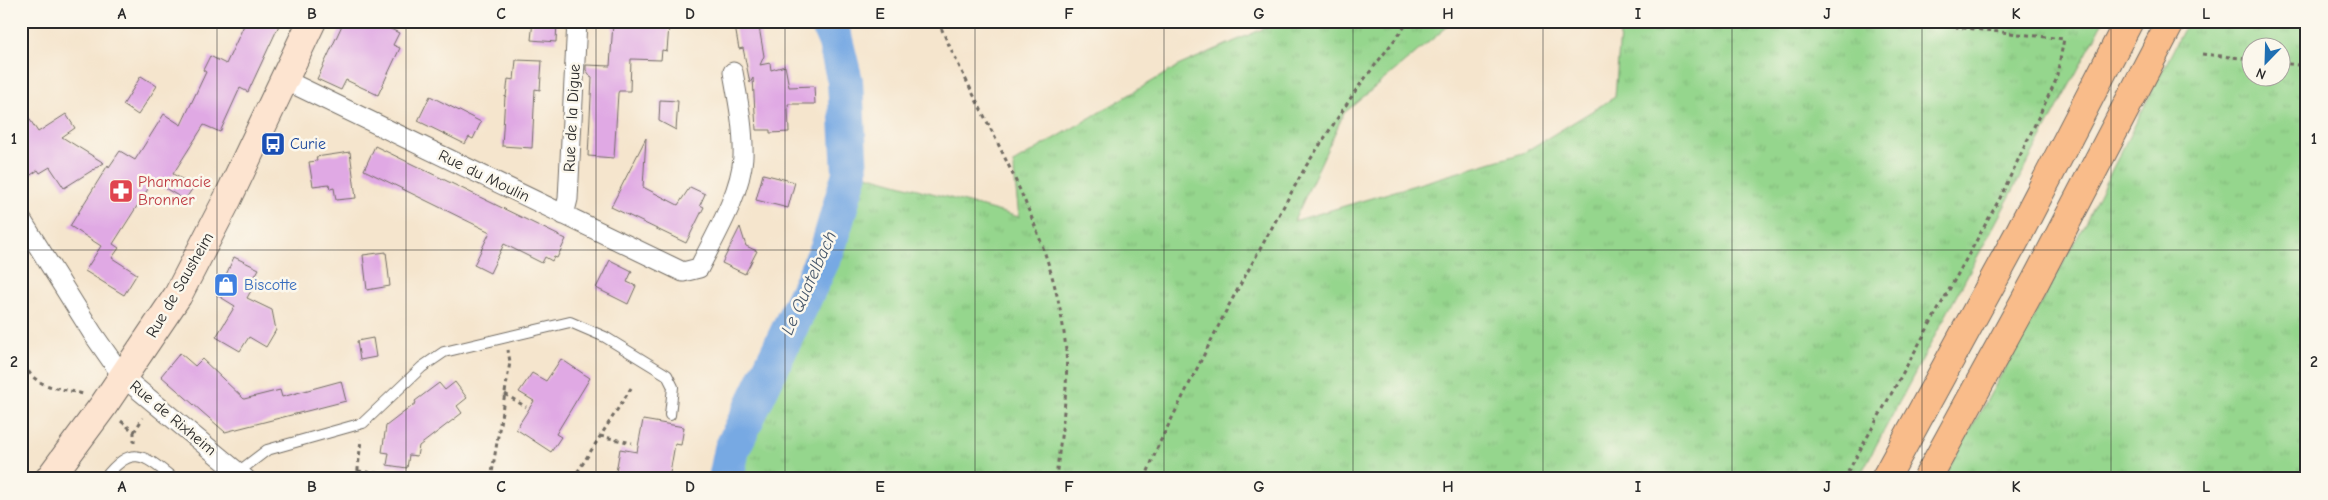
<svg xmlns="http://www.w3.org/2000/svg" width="2328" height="500" font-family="'Comic Neue',sans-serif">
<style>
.grass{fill:url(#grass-tufts);stroke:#60805c;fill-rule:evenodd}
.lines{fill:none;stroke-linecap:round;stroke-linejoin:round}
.river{stroke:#77a9e3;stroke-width:36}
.building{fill:#e0a9e4}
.lane-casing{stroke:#726c64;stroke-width:12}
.street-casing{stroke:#726c64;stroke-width:21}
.secondary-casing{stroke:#726c64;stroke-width:30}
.highway-casing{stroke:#726c64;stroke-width:30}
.path{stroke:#726c64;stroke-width:3;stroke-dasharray:4 4;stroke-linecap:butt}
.lane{stroke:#fff;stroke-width:10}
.street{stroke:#fff;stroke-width:19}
.secondary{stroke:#fde4d0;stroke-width:28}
.highway{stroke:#f9bc8a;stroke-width:28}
.grid{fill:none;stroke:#2b2b2b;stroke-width:1;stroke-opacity:0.55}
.labels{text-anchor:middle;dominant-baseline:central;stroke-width:5;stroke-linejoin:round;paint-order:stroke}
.street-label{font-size:16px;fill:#2b2b2b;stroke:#fbf7ec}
.transit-label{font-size:16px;fill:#164399;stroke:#fbf7ec;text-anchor:start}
.health-label{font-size:16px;fill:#be3a42;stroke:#fbf7ec;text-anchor:start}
.shop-label{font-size:16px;fill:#366cbe;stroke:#fbf7ec;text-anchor:start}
.water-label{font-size:18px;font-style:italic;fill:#46576b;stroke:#fbf7ec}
.neatline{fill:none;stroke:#2b2b2b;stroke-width:2}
.grid-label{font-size:16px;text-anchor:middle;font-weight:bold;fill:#2b2b2b}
</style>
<defs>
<pattern id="grass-tufts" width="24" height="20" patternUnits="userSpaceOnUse" patternTransform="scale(1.25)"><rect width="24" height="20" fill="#95d68d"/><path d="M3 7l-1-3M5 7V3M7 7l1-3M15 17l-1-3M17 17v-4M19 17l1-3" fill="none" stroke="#81b87a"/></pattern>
</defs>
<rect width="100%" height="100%" fill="#fbf7ec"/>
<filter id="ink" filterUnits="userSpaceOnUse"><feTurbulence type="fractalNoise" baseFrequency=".02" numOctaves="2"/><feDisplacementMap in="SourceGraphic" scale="10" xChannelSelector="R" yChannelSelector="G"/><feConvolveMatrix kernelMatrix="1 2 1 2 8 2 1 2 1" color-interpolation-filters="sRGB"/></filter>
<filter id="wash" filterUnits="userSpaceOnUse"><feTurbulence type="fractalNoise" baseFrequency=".0096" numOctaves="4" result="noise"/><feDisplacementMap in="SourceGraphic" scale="20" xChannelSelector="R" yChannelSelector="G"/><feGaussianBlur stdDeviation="1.12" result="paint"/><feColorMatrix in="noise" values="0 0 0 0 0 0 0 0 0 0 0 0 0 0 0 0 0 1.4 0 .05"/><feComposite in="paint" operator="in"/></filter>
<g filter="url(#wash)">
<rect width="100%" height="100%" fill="#f5e5cd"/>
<path class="grass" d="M 1281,21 L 1454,21 L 1344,113 L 1294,221 L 1523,153 L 1615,97 L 1621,21 L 2104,21 L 1858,479 L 736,479 L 742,450 L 834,257 L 859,173 L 1019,217 L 1013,163 L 1180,65 Z
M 2188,21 L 2307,21 L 2307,479 L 1943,479 L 2074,244 ZM 2250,48 L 2280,48 L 2280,78 L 2250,78 Z"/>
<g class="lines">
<path class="river" d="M 726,479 L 732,449 L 828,248 L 850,173 L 845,81 L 835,40 L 827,21"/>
</g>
<g id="blocks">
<path class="building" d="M 246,21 L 281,21 L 248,92 L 240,88 L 220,132 L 204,125 L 173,174 L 194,186 L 185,200 L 153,181 L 113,244 L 119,248 L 112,258 L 137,274 L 124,295 L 85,271 L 101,246 L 70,226 L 108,165 L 109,167 L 120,151 L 135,160 L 164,114 L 181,125 L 206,72 L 203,70 L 210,56 L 226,64 Z
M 344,21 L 374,21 L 399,33 L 393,45 L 400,48 L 378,95 L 346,80 L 341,90 L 317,79 Z
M 533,21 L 557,21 L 556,42 L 531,40 Z
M 734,21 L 758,21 L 764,56 L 760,65 L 770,63 L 771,70 L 785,66 L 789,87 L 814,86 L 815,104 L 788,104 L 789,132 L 770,133 L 770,130 L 756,130 L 753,78 L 750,83 L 743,48 L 739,49 Z
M 613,23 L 669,26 L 667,51 L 662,50 L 661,60 L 631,59 L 630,91 L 619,91 L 618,93 L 614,158 L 588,156 L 592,78 L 586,70 L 586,65 L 610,66 Z
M 516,60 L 542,61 L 540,90 L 535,89 L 532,148 L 502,146 L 505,96 L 506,97 L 508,79 L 514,80 Z
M 141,76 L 157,86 L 138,115 L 123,105 Z
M 430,96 L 481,122 L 473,139 L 469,137 L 465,144 L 418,121 Z
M 660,100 L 678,101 L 676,130 L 659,121 Z
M 21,106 L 38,132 L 66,114 L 75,128 L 62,137 L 104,163 L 64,188 L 50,167 L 40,173 L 38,170 L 28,177 L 21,166 Z
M 646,138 L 643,187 L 678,205 L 690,187 L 705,194 L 700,205 L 704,207 L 686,243 L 611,207 Z
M 375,146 L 566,239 L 557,258 L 554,257 L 552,261 L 545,257 L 542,263 L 504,244 L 490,273 L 474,265 L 490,232 L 364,170 Z
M 350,152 L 356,198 L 336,200 L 334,188 L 330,189 L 329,184 L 313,186 L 309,162 L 317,161 L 316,157 Z
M 763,174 L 795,182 L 788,208 L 756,200 Z
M 740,227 L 746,246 L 757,251 L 745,274 L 722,263 Z
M 386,252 L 390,286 L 367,290 L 363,255 Z
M 234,257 L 259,269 L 251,283 L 254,285 L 247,298 L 272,310 L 276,330 L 266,347 L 249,337 L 240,351 L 216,337 L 235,306 L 217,295 Z
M 610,260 L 632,271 L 627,282 L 636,286 L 628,304 L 596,288 Z
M 373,338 L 376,357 L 360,360 L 357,341 Z
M 180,353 L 195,366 L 202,359 L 244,399 L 280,390 L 282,397 L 341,381 L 346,401 L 225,432 L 161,376 Z
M 561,359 L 590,378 L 556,434 L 561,437 L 551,452 L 516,429 L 534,401 L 519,392 L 532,373 L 546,381 Z
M 455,382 L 467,398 L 457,406 L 462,413 L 419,446 L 417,456 L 409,455 L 407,468 L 387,465 L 389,453 L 382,452 L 386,426 L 416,403 L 415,401 L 439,383 L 445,390 Z
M 643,420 L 684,427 L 681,445 L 675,444 L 669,479 L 632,479 L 633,475 L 616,472 L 620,449 L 637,452 Z"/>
</g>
</g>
<g filter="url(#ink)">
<use href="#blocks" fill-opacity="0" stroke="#726c64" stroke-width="1"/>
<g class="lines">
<defs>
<path id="lane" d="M 104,479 C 132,443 144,455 174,479
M 229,479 L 267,450 L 363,423 L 422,367 L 444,352 L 570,322 L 605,337 L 667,375 L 673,387 L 670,415"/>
<path id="street" d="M 285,80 L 683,272 L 699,268 C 715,236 741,193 743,157 C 744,129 738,100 733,72
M 564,215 L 568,199 L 577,21
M 21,219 L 93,334 L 123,377 L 246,479"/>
<path id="secondary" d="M 49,479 L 103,406 L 178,295 L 228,198 L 312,21"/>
<path id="highway" d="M 1885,479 L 2019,233 L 2129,21
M 1927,479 L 2035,282 L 2171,21"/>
</defs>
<use href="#lane" class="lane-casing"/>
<use href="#street" class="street-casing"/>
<use href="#secondary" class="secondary-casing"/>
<use href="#highway" class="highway-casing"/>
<path class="path" d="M 938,21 C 985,127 1056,232 1066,351 C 1069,390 1060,439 1056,479
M 2202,54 L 2250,59
M 2280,63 L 2307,66
M 21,357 C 33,390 55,386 83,394
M 505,394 L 526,407
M 121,421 L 134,432 L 134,443
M 134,432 L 143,418
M 600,436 L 632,443
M 358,471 L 419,479
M 357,479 L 361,439
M 491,479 L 510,362 L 508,350
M 573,479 L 633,385
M 1145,479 L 1158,446 L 1229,305 L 1306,166 L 1356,90 L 1409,21
M 1844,479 L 2000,198 L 2056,80 L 2064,39 L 1902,21"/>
<use href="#lane" class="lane"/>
<use href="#street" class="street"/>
<use href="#secondary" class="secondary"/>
<use href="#highway" class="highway"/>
</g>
</g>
<path class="grid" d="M 217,21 L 217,479M 406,21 L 406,479M 596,21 L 596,479M 785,21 L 785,479M 975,21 L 975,479M 1164,21 L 1164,479M 1353,21 L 1353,479M 1543,21 L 1543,479M 1732,21 L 1732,479M 1922,21 L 1922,479M 2111,21 L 2111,479M 21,250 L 2307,250"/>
<defs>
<symbol id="bus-square" viewBox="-11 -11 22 22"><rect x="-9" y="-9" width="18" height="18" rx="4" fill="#1a4fb4" stroke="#fbf7ec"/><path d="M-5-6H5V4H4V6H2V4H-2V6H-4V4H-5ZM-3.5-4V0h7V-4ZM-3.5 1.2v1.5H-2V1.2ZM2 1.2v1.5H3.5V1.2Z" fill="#fff"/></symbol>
<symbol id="pharmacy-square" viewBox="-11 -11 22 22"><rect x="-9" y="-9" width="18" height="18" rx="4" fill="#e0444e" stroke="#fbf7ec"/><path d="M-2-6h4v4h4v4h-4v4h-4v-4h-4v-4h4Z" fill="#fff"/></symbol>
<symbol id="shop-square" viewBox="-11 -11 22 22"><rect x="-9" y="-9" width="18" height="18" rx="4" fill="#3f7fe0" stroke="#fbf7ec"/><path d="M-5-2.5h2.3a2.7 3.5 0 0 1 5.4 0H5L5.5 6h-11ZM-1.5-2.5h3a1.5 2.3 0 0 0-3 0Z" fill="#fff"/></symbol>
</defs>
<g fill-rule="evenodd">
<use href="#bus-square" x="259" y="130" width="28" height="28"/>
<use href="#pharmacy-square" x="107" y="177" width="28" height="28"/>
<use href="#shop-square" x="212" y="271" width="28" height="28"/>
</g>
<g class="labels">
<g class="street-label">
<text transform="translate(572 118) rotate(-87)">Rue de la Digue</text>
<text transform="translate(484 176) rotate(26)">Rue du Moulin</text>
<text transform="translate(180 285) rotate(-60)">Rue de Sausheim</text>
<text transform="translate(173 418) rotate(40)">Rue de Rixheim</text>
</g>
<g class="transit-label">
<text x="290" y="144">Curie</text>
</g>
<g class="health-label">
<text x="138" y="182">Pharmacie<tspan x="138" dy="18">Bronner</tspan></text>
</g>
<g class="shop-label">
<text x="244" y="285">Biscotte</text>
</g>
<g class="water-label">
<text transform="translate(809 283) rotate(-66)">Le Quatelbach</text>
</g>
</g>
<rect width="2328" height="500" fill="none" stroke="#fbf7ec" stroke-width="55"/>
<g transform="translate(2266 62) rotate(203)"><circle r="24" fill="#fbf7ec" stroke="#a8a59f"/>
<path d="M0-4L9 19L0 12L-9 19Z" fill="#1f6fb2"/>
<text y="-8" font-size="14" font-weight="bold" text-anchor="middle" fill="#2b2b2b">N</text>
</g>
<rect x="28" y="28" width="2272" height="444" class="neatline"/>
<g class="grid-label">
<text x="122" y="19">A</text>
<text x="312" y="19">B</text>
<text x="501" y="19">C</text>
<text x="690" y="19">D</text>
<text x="880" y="19">E</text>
<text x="1069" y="19">F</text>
<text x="1259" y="19">G</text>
<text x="1448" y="19">H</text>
<text x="1638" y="19">I</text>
<text x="1827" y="19">J</text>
<text x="2016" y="19">K</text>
<text x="2206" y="19">L</text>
<text x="14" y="144">1</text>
<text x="2314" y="144">1</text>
<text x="14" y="367">2</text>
<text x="2314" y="367">2</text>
<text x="122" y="492">A</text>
<text x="312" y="492">B</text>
<text x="501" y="492">C</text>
<text x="690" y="492">D</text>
<text x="880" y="492">E</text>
<text x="1069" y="492">F</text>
<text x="1259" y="492">G</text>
<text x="1448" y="492">H</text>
<text x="1638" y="492">I</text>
<text x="1827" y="492">J</text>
<text x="2016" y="492">K</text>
<text x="2206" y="492">L</text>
</g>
</svg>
